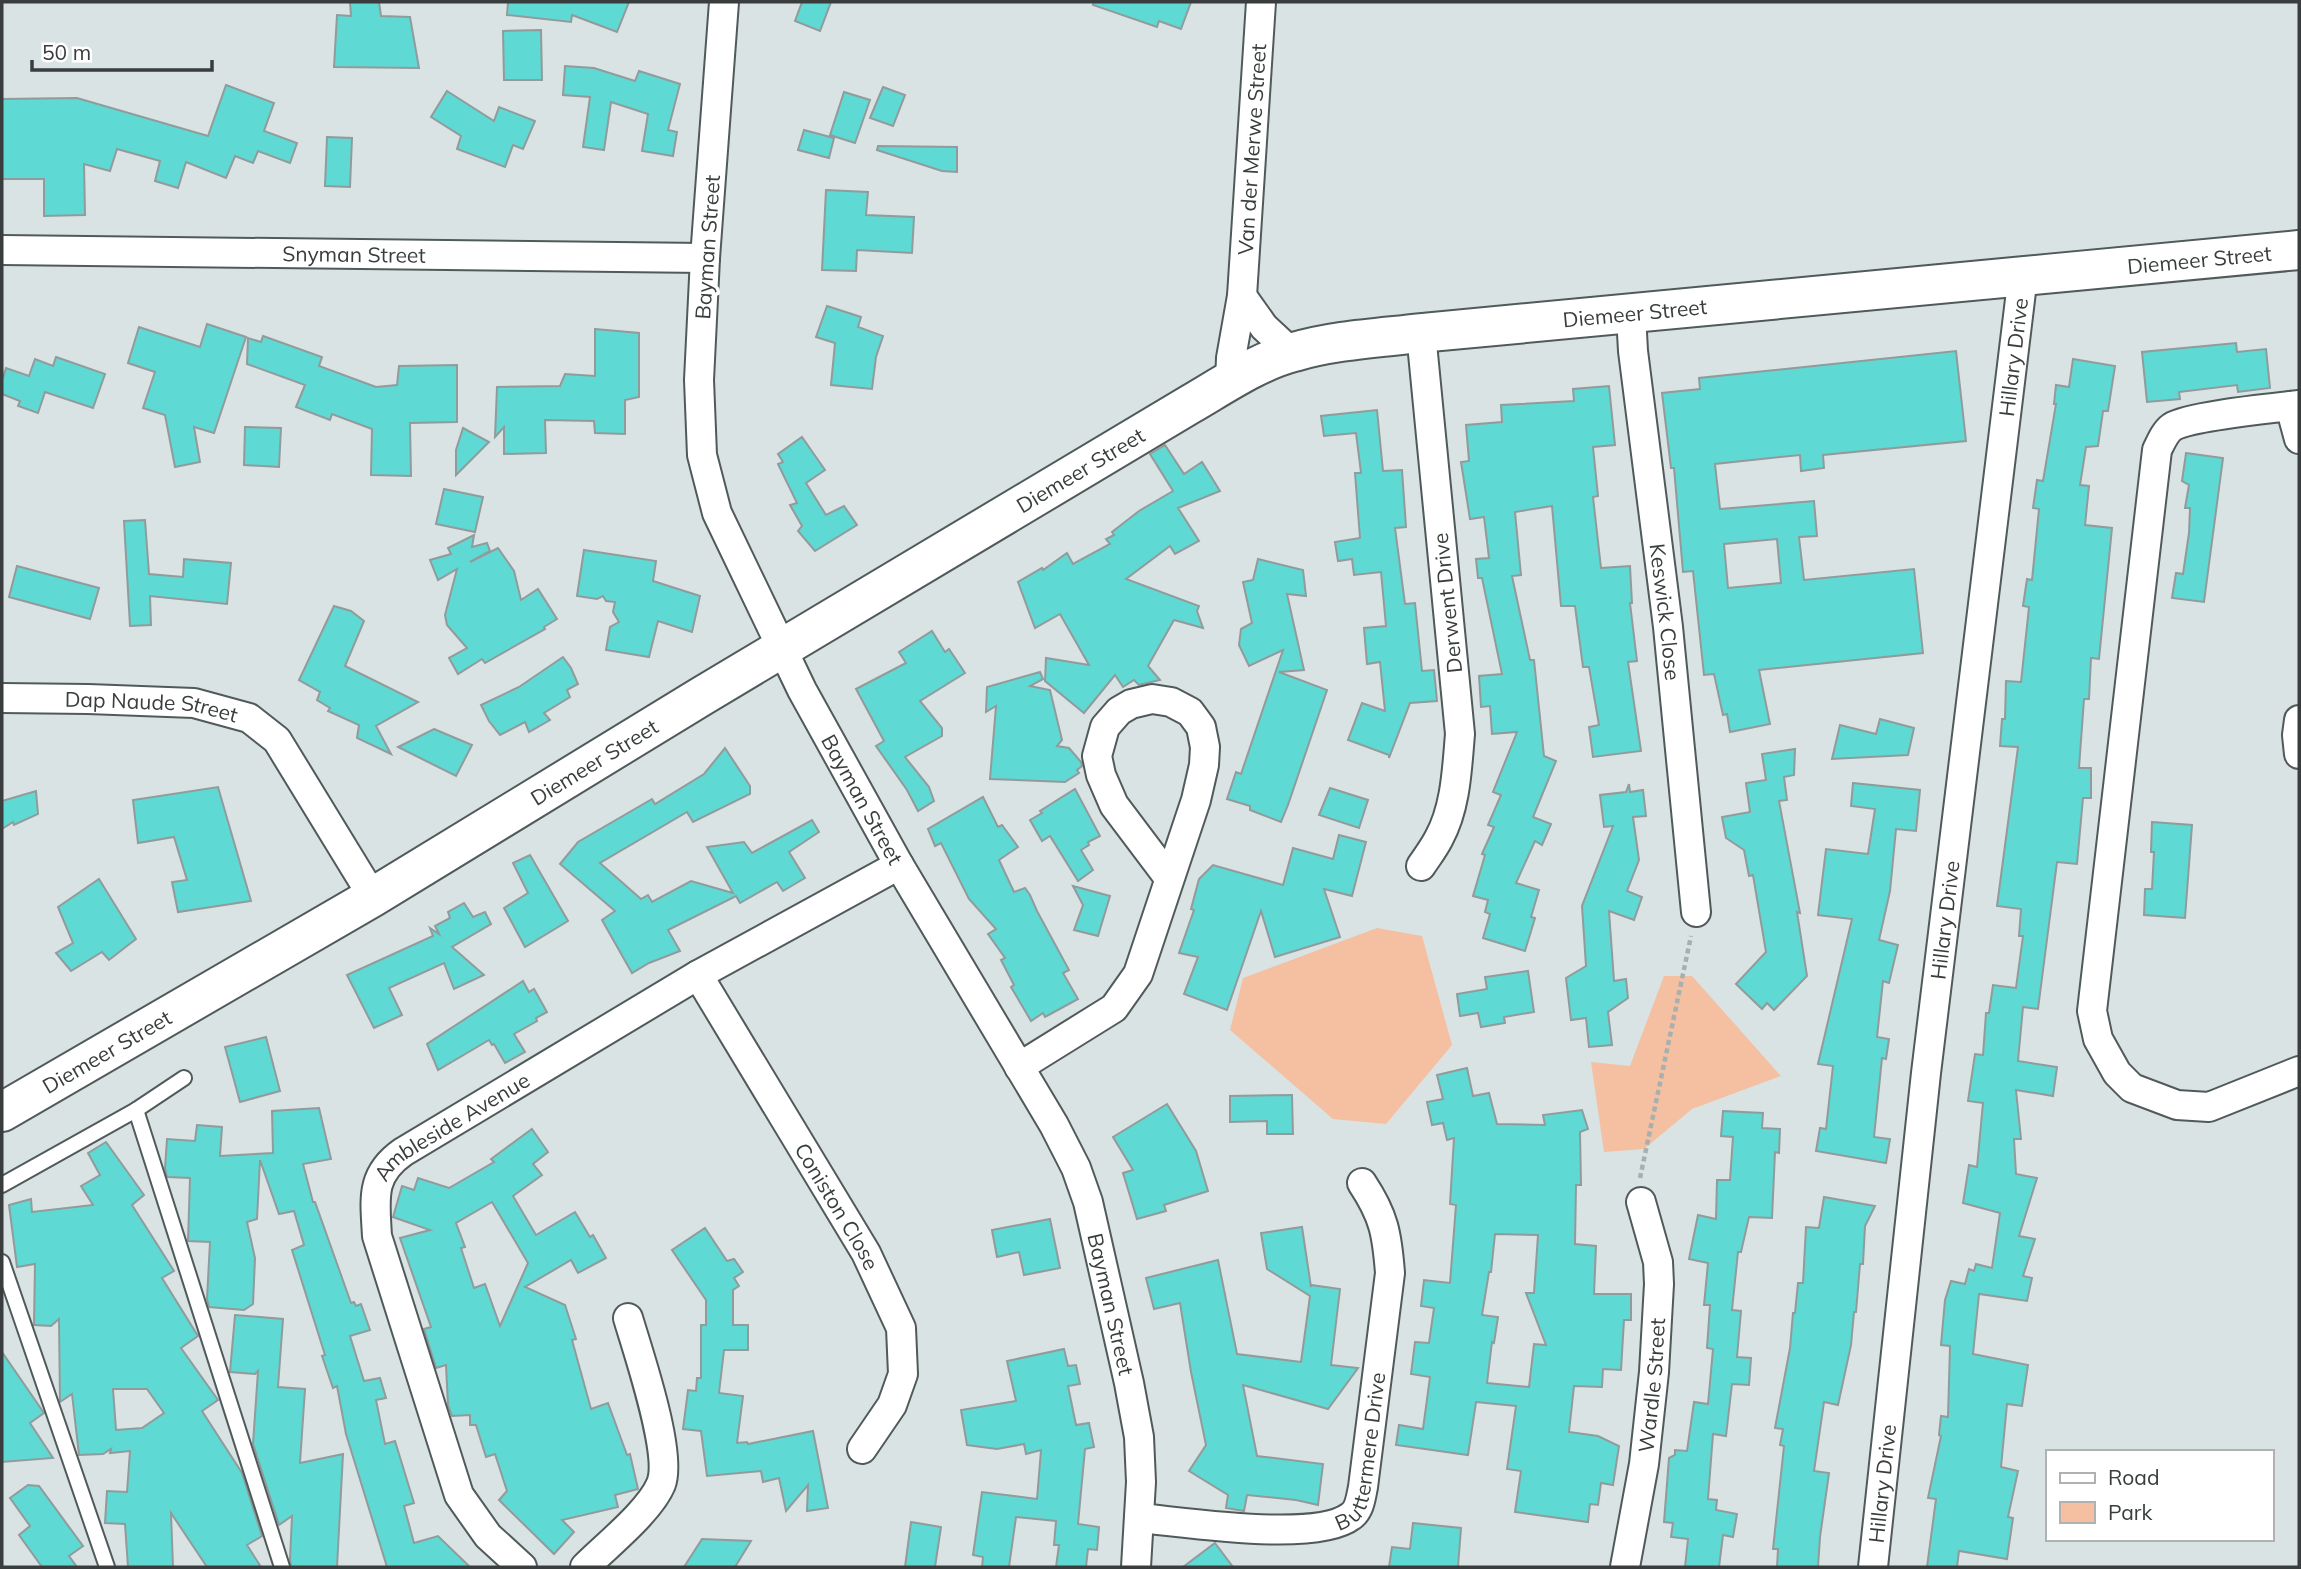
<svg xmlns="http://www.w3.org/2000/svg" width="2301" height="1569" font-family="Mulish,sans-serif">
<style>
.green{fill:#f5bfa1}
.building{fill:#5ed9d4;stroke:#929b9b;stroke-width:2;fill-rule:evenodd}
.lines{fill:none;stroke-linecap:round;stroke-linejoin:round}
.lane-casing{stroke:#515a5a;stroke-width:18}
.street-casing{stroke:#515a5a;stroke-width:32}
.secondary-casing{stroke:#515a5a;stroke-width:42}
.path{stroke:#a7afaf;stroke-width:4.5;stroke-dasharray:5 3.5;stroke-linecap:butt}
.lane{stroke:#fff;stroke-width:14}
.street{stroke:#fff;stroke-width:28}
.secondary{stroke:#fff;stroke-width:38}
.labels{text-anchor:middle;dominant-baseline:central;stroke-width:7;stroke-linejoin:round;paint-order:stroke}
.street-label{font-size:21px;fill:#393d3d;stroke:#fff}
</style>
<rect width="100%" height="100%" fill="#d9e3e3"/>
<g class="green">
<polygon points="1377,928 1422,936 1452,1045 1386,1124 1333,1119 1230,1030 1243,978"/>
<polygon points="1664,976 1692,976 1781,1076 1692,1109 1644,1149 1604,1152 1591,1062 1630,1066"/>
</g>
<g class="building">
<polygon points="350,2 379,2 381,16 410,17 419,68 334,67 337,15 351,16"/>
<polygon points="508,2 629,2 617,32 572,15 571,22 507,15"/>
<polygon points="802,2 831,2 820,31 795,21"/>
<polygon points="1094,2 1191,2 1181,29 1159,21 1157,27 1093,5"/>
<polygon points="541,30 542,80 504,80 503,31"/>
<polygon points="565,66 594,68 635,81 639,71 680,84 668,130 677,132 673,156 642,151 648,114 611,102 604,150 583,147 590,97 563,95"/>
<polygon points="226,85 274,103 264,131 297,143 290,163 258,151 253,163 235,156 226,178 186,162 178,188 155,181 160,161 117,149 110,171 84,164 85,215 44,216 44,179 2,179 2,99 77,98 208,136"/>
<polygon points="883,87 905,95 893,126 870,118"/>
<polygon points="447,91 494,121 499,107 535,121 523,149 513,145 505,167 457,149 461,136 431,117"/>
<polygon points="844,92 870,100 855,143 830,135"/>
<polygon points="804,130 834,138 829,158 798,150"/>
<polygon points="327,137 352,138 350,187 325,186"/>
<polygon points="878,146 957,147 957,172 942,171 877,150"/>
<polygon points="826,190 868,192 866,215 914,217 912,253 857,250 856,271 822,270"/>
<polygon points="827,306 861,317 858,327 883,336 876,357 872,389 831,385 835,343 816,337"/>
<polygon points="207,324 246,337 214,433 194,427 200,462 175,467 165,415 143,408 155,372 128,363 139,327 200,347"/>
<polygon points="595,329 639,333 639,397 625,400 625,434 595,433 594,421 545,420 546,453 504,454 504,427 495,437 497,387 560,386 565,374 595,376"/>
<polygon points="263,336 322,357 319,366 376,387 397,385 399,366 457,365 457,422 410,423 411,476 371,475 372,429 332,414 330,420 296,407 305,385 247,364 248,338 261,342"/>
<polygon points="2236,343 2237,352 2266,349 2270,388 2238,392 2237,385 2179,392 2180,399 2147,402 2142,352"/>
<path d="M1956,351L1966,441L1823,455L1824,468L1801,471L1800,455L1715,464L1720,509L1814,501L1817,536L1799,537L1804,580L1914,569L1923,653L1759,670L1770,724L1730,732L1727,714L1723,715L1714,674L1704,675L1693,571L1683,572L1674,468H1671L1662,393L1700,389L1699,378ZM1777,539L1781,583L1728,588L1724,544Z"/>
<polygon points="56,357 105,374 93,408 45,392 38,413 18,406 20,401 2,394 2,381 6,368 29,376 35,359 53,366"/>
<polygon points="2073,359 2115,366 2108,411 2103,411 2098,446 2086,447 2080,485 2089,486 2085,525 2112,528 2099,659 2091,658 2089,699 2084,699 2079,768 2091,768 2091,798 2083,798 2077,864 2057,862 2038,1009 2023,1007 2018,1061 2057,1067 2053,1096 2016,1090 2021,1139 2014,1139 2016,1174 2037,1178 2019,1236 2035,1239 2023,1276 2032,1278 2027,1301 1979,1294 1973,1354 2028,1365 2022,1406 2007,1404 2001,1467 2018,1471 2008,1517 2013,1518 2007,1559 1959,1551 1957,1567 1927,1567 1936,1499 1928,1498 1941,1436 1939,1435 1941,1416 1948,1417 1950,1346 1941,1345 1945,1300 1951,1281 1965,1284 1969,1269 1974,1271 1976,1264 1992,1268 2000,1213 1963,1203 1969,1165 1977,1167 1983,1103 1968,1101 1975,1054 1983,1055 1986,1013 1989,1013 1993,985 2016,988 2023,936 2019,936 2021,909 1997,906 2018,747 2000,746 2002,719 2005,719 2006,681 2021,682 2029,607 2023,606 2027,579 2032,580 2039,509 2033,508 2037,480 2043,481 2056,404 2054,404 2056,385 2069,387"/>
<polygon points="1609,386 1615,445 1593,447 1598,496 1593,497 1601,568 1630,566 1632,603 1630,603 1637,661 1628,662 1641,751 1593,757 1589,727 1599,725 1589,667 1583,667 1575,606 1561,606 1552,506 1515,512 1521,575 1512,576 1530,660 1534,660 1544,756 1556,761 1533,817 1551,824 1542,845 1535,841 1516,883 1539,890 1531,917 1535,918 1525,951 1483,938 1490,914 1485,912 1488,900 1473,896 1485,855 1482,854 1494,827 1488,825 1501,795 1493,792 1517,732 1492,734 1490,706 1481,707 1479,676 1502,674 1482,578 1478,578 1476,559 1489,558 1484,517 1470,519 1461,462 1469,461 1466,425 1502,422 1501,405 1574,401 1573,389"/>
<polygon points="1377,410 1383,471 1402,470 1406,527 1395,528 1405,604 1415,603 1422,671 1434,670 1437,701 1410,703 1389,758 1389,755 1348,740 1362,703 1385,711 1380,662 1367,664 1364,628 1386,626 1381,572 1354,575 1352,559 1338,561 1335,542 1360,538 1355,473 1361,473 1356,433 1324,436 1321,416"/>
<polygon points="245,427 281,428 279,467 244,465"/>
<polygon points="463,428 489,442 456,475 456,450"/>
<polygon points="802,437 825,470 806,483 826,515 844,506 857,525 815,551 798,531 802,526 790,505 797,503 778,464 783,462 778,454"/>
<polygon points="1165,445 1184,474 1202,462 1220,491 1178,508 1199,541 1175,554 1170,546 1126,579 1199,606 1197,611 1203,628 1174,620 1148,666 1160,680 1139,685 1134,680 1123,687 1115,675 1084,713 1045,681 1046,658 1089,665 1060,614 1035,628 1018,582 1042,568 1043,570 1067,553 1073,564 1110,544 1106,539 1114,535 1112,532 1139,511 1173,491 1150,454"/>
<polygon points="2186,453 2223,458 2204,602 2172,598 2176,573 2183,574 2189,533 2190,508 2185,508 2189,485 2182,481"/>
<polygon points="444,489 483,497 475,532 436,524"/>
<polygon points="145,520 149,574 183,577 184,559 231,563 227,604 150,596 151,625 130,626 124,521"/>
<polygon points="474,535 472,547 487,543 490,551 470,562 498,548 514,571 521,600 538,589 557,619 544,627 545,629 485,663 482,659 458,674 449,658 467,648 447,625 445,615 457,569 438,580 430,560 451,554 448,548"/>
<polygon points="584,550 656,561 653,581 700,596 692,632 658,621 649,657 606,650 610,627 619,622 613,612 615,602 606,601 603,596 597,599 577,596"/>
<polygon points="1258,559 1303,570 1306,596 1287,594 1304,670 1279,672 1327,690 1288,805 1281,822 1250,810 1250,806 1227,799 1236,772 1241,774 1283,650 1249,666 1239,645 1241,629 1252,623 1243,582 1253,580"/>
<polygon points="17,566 99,588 90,619 9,597"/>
<polygon points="334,606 351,611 364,621 345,666 418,702 376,726 391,754 357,738 359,725 328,711 330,708 317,700 320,692 299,680"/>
<polygon points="932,631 945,652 949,649 965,673 920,701 942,728 942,736 905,757 929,787 934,801 918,811 907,790 876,746 884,741 856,689 906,663 899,652"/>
<polygon points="563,657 571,668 578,684 567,690 570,697 544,713 550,720 529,732 525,722 500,735 489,721 481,705 519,687"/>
<polygon points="1040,672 1043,679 1030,686 1050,690 1062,740 1057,746 1069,748 1081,762 1082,766 1077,770 1079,773 1065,782 990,779 996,706 986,712 987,687"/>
<polygon points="1880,719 1914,728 1908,755 1832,759 1840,725 1876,734"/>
<polygon points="434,729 472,745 456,776 398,747"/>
<polygon points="725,748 750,786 750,794 693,822 687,812 600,863 641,899 648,895 652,902 691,881 733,893 707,847 744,842 752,853 812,820 819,832 789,852 805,878 783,891 777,882 740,903 736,896 668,930 680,951 649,963 632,973 602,920 615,911 560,864 578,842 652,799 655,804 704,774"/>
<polygon points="1795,749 1794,775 1784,777 1787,800 1779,801 1800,913 1797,912 1807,976 1774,1010 1767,1003 1762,1009 1736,984 1766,952 1753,875 1749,876 1744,850 1726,838 1722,817 1750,812 1746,783 1766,780 1762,754"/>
<polygon points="1853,783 1920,790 1916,831 1896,829 1890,891 1879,940 1898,945 1889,983 1883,981 1877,1037 1889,1039 1886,1059 1882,1058 1874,1137 1890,1139 1886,1163 1816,1151 1820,1128 1826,1129 1833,1066 1818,1064 1852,919 1818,915 1826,849 1868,854 1875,809 1851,806"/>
<polygon points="1629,784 1630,792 1643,790 1646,816 1633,817 1639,860 1627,891 1642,897 1634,920 1609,911 1614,981 1626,979 1628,998 1608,1012 1612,1045 1589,1047 1586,1018 1571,1020 1566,978 1586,966 1582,906 1613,826 1604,827 1600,795 1626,792"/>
<polygon points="218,787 251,901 178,912 172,882 187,880 174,837 138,843 133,800"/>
<polygon points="1330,788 1368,800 1359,828 1319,815"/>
<polygon points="1075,789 1100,836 1088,842 1089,845 1081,850 1093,870 1078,881 1050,836 1042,841 1030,820 1042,813 1040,811"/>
<polygon points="36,791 38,814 14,825 13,822 2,829 2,801"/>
<polygon points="983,797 998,827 1002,825 1018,847 999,860 1014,892 1025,888 1030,895 1037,911 1069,970 1063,973 1078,999 1045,1017 1043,1013 1031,1021 1011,987 1014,985 1001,960 1005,958 988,934 996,929 969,899 941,843 935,846 928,829"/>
<polygon points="2152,822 2192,825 2185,918 2144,915 2145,889 2152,889 2154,852 2151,852"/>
<polygon points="1339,835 1366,842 1352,896 1324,889 1340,937 1275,957 1261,911 1227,1010 1184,994 1198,957 1179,953 1194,910 1191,909 1199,879 1213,865 1283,885 1293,848 1333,859"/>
<polygon points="530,855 568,921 525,947 504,908 528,893 513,863"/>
<polygon points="99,879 136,939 109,960 102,952 71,971 56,953 73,943 58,907"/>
<polygon points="1073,886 1110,896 1098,936 1074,930 1083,905"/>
<polygon points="464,903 473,917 485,912 491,924 452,947 484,975 454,989 444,963 389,988 402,1015 374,1028 347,975 433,936 430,928 439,934 435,926 450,918 448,912"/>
<polygon points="1528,971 1534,1012 1504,1017 1505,1023 1481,1027 1478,1013 1460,1016 1457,994 1487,989 1485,977"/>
<polygon points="523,981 529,992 534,989 547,1012 536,1018 537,1021 514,1034 525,1052 505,1063 494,1044 492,1045 489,1040 438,1070 427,1044"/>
<polygon points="266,1037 280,1091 240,1102 225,1047"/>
<path d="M1467,1068L1473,1096L1489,1093L1497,1124L1545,1125L1543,1115L1582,1110L1588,1129L1580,1132L1581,1185H1576L1575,1244L1596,1246L1594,1294H1631V1320H1624L1621,1370L1603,1369L1602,1387L1574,1386L1569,1432L1598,1436L1619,1446L1613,1485L1601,1483L1598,1505L1590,1504L1588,1522L1515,1512L1521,1471L1507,1469L1516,1406L1476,1402L1468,1455L1396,1445L1399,1425L1423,1429L1430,1377L1411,1374L1415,1342L1429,1343L1434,1308L1421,1306L1424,1280L1450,1283L1456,1205L1450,1204L1454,1138L1447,1140L1443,1123L1432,1125L1427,1102L1443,1099L1437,1075ZM1495,1234L1538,1235L1534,1293H1526L1546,1345L1534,1344L1529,1387L1487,1383L1492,1342L1494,1343L1498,1317L1482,1315L1489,1272H1491Z"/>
<polygon points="1292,1095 1293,1134 1267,1134 1267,1121 1230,1122 1230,1096"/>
<polygon points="1167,1104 1196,1151 1208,1191 1164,1205 1166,1211 1137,1219 1123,1173 1133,1170 1113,1137"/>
<polygon points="319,1108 331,1159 303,1164 313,1202 315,1202 351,1303 354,1302 356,1306 361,1304 370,1330 350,1336 364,1381 380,1378 386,1398 376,1400 385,1444 395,1441 414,1503 404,1506 414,1543 438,1536 470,1567 387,1567 346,1434 337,1386 333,1388 322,1356 325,1355 292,1250 304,1245 294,1211 279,1214 260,1160 257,1219 247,1222 255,1258 253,1304 244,1310 209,1307 207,1299 210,1242 188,1241 190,1178 167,1177 165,1168 167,1139 195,1141 197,1125 222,1127 220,1156 273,1153 272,1111"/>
<polygon points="1723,1111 1763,1113 1762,1128 1780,1129 1779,1153 1775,1152 1772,1218 1749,1217 1741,1252 1738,1252 1732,1310 1741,1311 1737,1357 1751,1358 1749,1385 1732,1384 1726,1436 1713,1434 1708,1499 1717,1500 1716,1510 1737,1514 1733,1537 1723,1535 1719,1567 1685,1567 1688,1539 1671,1537 1673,1523 1664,1522 1669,1458 1675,1455 1675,1450 1687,1451 1694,1402 1708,1404 1713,1349 1707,1348 1710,1305 1704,1305 1708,1263 1689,1259 1698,1215 1716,1219 1717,1180 1730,1180 1733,1137 1721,1136"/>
<path d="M532,1129L548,1152L533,1164L542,1175L513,1196L536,1235L575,1212L590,1237L593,1235L606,1258L578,1273L571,1260L525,1287L565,1305L576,1339L572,1340L591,1409L608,1403L627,1455L630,1454L638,1489L615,1495L618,1507L562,1520L574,1532L554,1554L499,1500L507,1491L495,1454L486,1457L476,1425H470V1415L452,1416L448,1405L446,1365L436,1368L424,1329L431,1327L400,1238L430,1230L393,1217L402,1186L414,1190L418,1178L449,1188L494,1162L491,1159ZM492,1202L528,1263L500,1326L485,1284L474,1288L461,1248L465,1247L456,1223Z"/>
<path d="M106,1142L144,1195L132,1205L174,1271L162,1278L198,1336L181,1348L218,1400L202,1411L242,1473L262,1536L247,1545L261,1567H207L171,1513L173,1567H128L125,1524L105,1523L107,1491L127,1492L130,1451L110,1453L111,1449L103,1454L79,1455L72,1394L60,1402L59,1319L51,1326L34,1325L35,1264L17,1267L9,1205L31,1199L32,1212L93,1205L81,1186L100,1175L88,1153ZM113,1389H147L164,1413L142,1428L116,1430Z"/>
<polygon points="1824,1197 1875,1206 1865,1226 1863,1264 1860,1264 1856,1312 1854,1312 1851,1345 1838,1405 1824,1402 1814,1471 1829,1473 1820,1537 1818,1567 1777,1567 1778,1549 1773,1549 1784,1446 1780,1445 1783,1429 1775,1428 1790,1348 1793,1313 1795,1313 1798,1283 1803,1283 1806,1227 1819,1228"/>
<polygon points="1050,1219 1060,1268 1024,1275 1019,1252 997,1257 992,1230"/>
<polygon points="1302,1227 1311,1287 1311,1285 1340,1289 1331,1365 1358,1368 1328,1409 1243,1385 1257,1456 1323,1464 1318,1505 1296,1500 1247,1495 1244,1511 1226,1508 1228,1495 1189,1471 1206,1445 1191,1372 1180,1303 1154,1309 1146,1278 1218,1260 1237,1354 1301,1362 1310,1296 1267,1269 1261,1233"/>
<polygon points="705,1228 727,1261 734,1259 743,1272 734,1278 739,1286 733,1290 733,1325 748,1325 748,1350 724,1350 719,1393 743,1396 737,1443 747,1442 748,1444 813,1431 828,1508 807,1511 808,1485 786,1511 779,1478 763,1482 761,1471 707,1476 701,1431 683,1429 688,1390 696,1391 697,1378 701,1378 701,1325 706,1325 706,1300 672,1250"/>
<polygon points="235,1315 283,1319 278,1387 305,1389 300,1463 343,1454 337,1567 291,1567 290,1559 292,1516 279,1525 253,1444 258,1371 255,1374 230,1372"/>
<polygon points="1064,1349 1068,1366 1076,1365 1080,1384 1068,1386 1076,1425 1089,1423 1094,1447 1085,1449 1078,1524 1099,1527 1097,1550 1088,1549 1086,1567 1056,1567 1059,1545 1054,1545 1056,1521 1016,1517 1009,1567 982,1567 983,1557 973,1555 982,1492 1037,1499 1041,1450 1026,1454 1024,1444 997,1449 967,1445 961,1410 1016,1401 1007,1361"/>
<polygon points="2,1352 44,1413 30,1423 53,1458 2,1462"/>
<polygon points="28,1485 39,1486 83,1546 69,1556 77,1567 42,1567 19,1535 30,1526 10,1498"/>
<polygon points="911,1522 941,1527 935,1567 905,1567"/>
<polygon points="1413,1523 1461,1528 1458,1567 1389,1567 1392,1547 1410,1549"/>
<polygon points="702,1539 751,1541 735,1567 684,1567"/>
<polygon points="1215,1543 1233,1567 1183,1567"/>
</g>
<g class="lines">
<defs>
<g id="lane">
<polyline points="136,1110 282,1567"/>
<polyline points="2,1185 136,1110 184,1078"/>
<polyline points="2,1262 107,1567"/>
</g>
<g id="street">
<path id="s1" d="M724,2L705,258L699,380L702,455L717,513L802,690L899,865L1054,1125L1076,1168L1088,1202L1129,1383L1139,1437L1141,1482L1136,1567"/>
<path id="s2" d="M2,250L705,258"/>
<polyline points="1242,296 1264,327 1291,352"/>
<path id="s3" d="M1631,315L1633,351L1668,627L1696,912"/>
<path id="s4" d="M1230,382L1231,358L1242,296L1261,2"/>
<path d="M2299,405C2275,408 2189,416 2172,427C2165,432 2161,442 2157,450L2092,1011L2098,1039L2117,1073L2132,1088L2177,1105L2209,1107L2299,1071"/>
<polyline points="2290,406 2299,439"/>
<path id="s5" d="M2,698L88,699L194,703L249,718L277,740L373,897"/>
<polyline points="2299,720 2297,735 2299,754"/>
<path d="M1421,866C1427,857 1434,848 1439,838C1456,807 1457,768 1460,734L1421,333"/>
<path id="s6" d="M698,975L866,1253L901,1328L903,1374L892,1405L862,1449"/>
<polyline points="1019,1067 1114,1008 1138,974 1196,800 1204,765 1205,747 1201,727 1190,712 1171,702 1152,699 1131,704 1119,711 1105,727 1097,756 1101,775 1114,805 1169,878"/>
<path id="s7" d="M1139,1518C1185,1522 1316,1543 1351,1516C1360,1510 1361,1496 1363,1487L1390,1273C1387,1234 1384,1216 1362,1183"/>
<path id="s8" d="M522,1567L488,1536L459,1495L377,1236C375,1199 370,1175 403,1152L698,975L899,865"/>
<path d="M585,1567C606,1546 650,1511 661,1484C673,1454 638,1352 628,1318"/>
<path id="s9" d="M1625,1567L1644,1464L1654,1372L1659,1284L1658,1262L1641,1202"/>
<path id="s10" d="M1873,1567L1926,1073L2023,275"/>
</g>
<g id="secondary">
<path id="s11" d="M2,1112L373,897L702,696L1189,405C1222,386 1256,362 1294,352C1335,340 1378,338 1421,333L2299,250"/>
</g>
</defs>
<use href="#lane" class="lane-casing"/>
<use href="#street" class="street-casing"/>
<use href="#secondary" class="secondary-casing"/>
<polyline class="path" points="1640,1178 1691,936"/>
<use href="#lane" class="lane"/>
<use href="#street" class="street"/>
<use href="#secondary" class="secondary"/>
</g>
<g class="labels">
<g class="street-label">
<text stroke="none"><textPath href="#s4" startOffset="234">Van der Merwe Street</textPath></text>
<text transform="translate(707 247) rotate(-86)">Bayman Street</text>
<text stroke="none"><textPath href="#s2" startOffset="352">Snyman Street</textPath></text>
<text stroke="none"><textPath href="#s11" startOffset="2410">Diemeer Street</textPath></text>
<text stroke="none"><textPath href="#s11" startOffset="1843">Diemeer Street</textPath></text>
<text stroke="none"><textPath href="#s10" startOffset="1218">Hillary Drive</textPath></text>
<text stroke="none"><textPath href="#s11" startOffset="1255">Diemeer Street</textPath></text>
<text transform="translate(1447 603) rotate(-96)">Derwent Drive</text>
<text stroke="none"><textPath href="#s3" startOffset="299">Keswick Close</textPath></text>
<text stroke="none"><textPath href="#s5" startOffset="150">Dap Naude Street</textPath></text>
<text stroke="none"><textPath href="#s11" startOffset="688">Diemeer Street</textPath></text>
<text stroke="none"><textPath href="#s1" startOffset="835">Bayman Street</textPath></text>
<text stroke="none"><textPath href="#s10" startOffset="651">Hillary Drive</textPath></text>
<text stroke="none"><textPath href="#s11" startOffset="121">Diemeer Street</textPath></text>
<text stroke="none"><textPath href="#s8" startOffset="516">Ambleside Avenue</textPath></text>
<text stroke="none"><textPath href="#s6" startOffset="270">Coniston Close</textPath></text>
<text stroke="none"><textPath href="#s1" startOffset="1402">Bayman Street</textPath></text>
<text stroke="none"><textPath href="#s9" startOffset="184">Wardle Street</textPath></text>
<text stroke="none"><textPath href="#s7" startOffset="280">Buttermere Drive</textPath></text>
<text stroke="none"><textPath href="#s10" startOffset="84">Hillary Drive</textPath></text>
</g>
</g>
<rect width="2301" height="1569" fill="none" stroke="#393d3d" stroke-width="7"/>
<rect x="2046" y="1450" width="228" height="91" fill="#ffffff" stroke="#b0b1b1" stroke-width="2"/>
<rect x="2060" y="1473" width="35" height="10" fill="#ffffff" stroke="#b0b1b1" stroke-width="2"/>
<text x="2108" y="1485" font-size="21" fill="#393d3d">Road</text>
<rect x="2060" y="1502" width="35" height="21" fill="#f5bfa1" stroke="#b0b1b1" stroke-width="2"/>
<text x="2108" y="1520" font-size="21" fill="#393d3d">Park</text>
<path d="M32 60v10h180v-10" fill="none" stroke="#393d3d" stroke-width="3.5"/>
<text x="42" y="60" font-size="21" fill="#393d3d" stroke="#ffffff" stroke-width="5" paint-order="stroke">50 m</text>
</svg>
